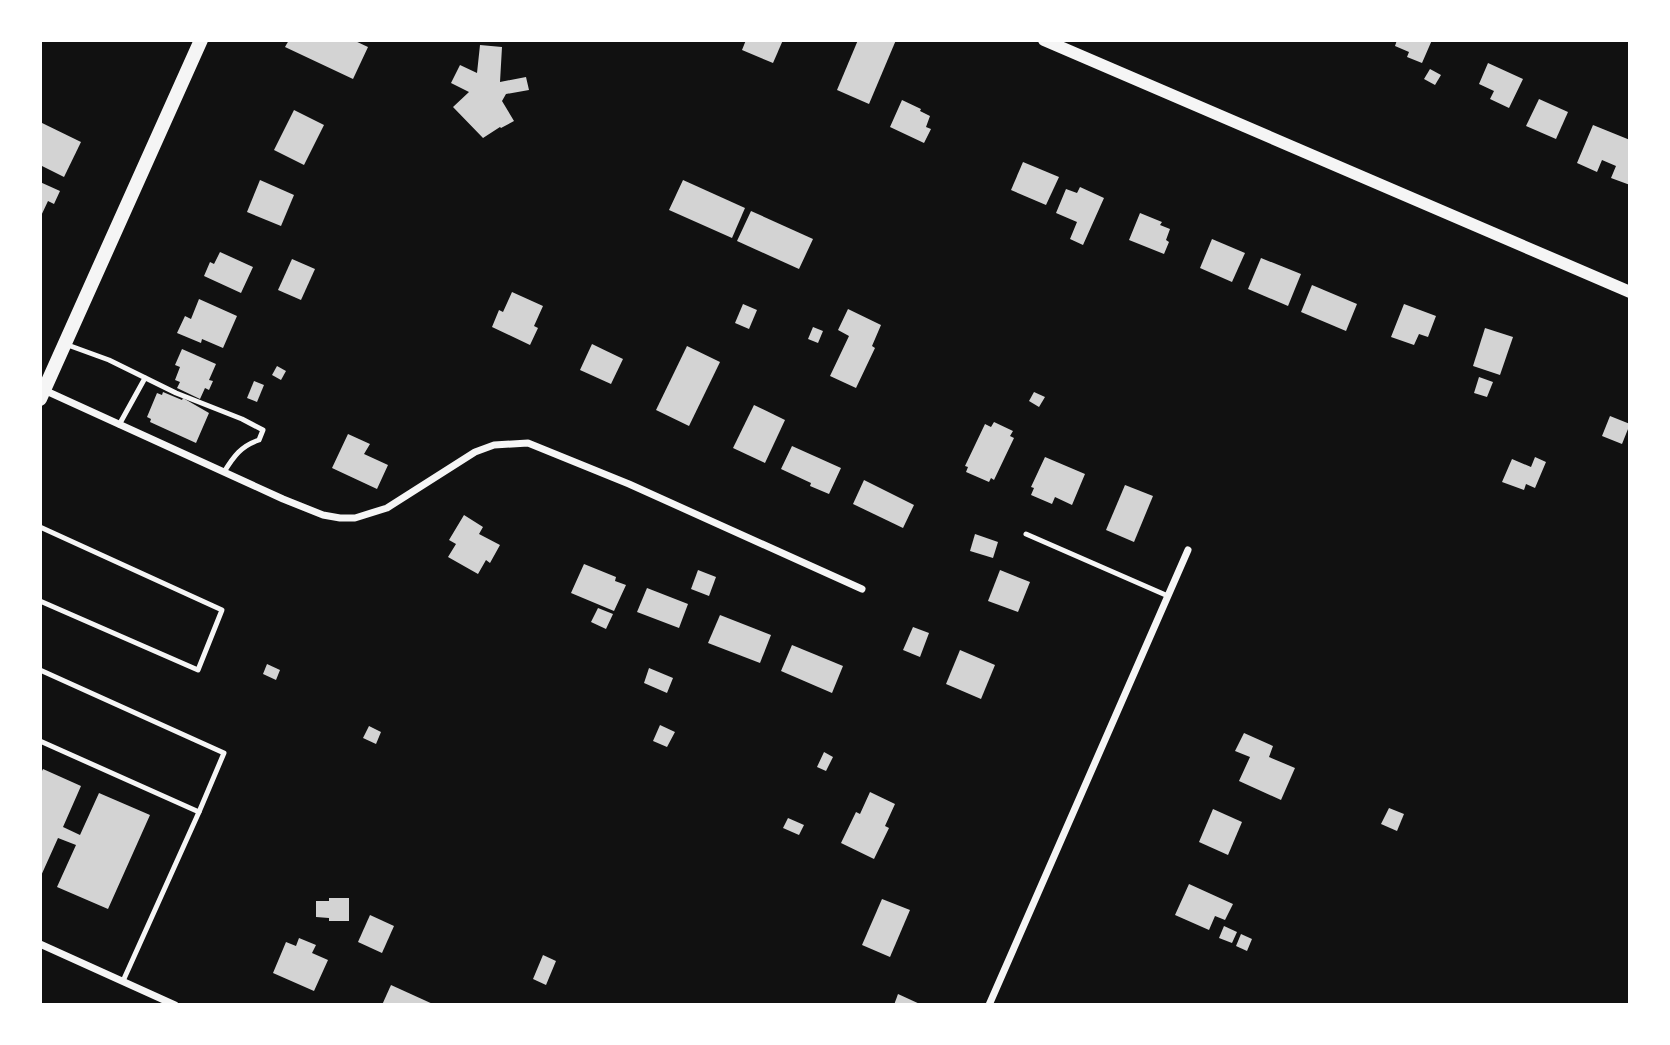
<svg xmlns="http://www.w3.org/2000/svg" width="1670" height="1045" font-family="'Public Sans',sans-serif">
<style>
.building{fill:#d3d3d3}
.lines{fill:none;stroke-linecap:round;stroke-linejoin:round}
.service{stroke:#f5f5f5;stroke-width:5}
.minor{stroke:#f5f5f5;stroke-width:7}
.tertiary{stroke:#f5f5f5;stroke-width:12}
.secondary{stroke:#f5f5f5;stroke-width:14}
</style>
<rect width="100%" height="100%" fill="#111"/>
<g class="building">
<polygon points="289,40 353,40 368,47 353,79 285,47"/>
<polygon points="746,40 783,40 773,63 742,50"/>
<polygon points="858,40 896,40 869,104 837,90"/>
<polygon points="1397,40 1432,40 1422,63 1407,57 1409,52 1395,46"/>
<polygon points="480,45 502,47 500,82 526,77 529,90 506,94 502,101 514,121 501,128 500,127 483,138 453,107 469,92 451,83 460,65 477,73"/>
<polygon points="1488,63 1523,79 1509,108 1490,99 1494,91 1479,84"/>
<polygon points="1430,69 1441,75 1435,85 1424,79"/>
<polygon points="1539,99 1568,112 1556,139 1526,126"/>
<polygon points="902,100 921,109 920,111 930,116 926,127 931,129 924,143 890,127"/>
<polygon points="294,110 324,125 304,165 274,150"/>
<polygon points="40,122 81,142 64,177 40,165"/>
<polygon points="1593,125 1630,140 1630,185 1611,178 1616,166 1602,160 1597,172 1577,163"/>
<polygon points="1023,162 1059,177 1046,205 1011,190"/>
<polygon points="260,180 294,195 281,226 247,212"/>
<polygon points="683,180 745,208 732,238 669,210"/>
<polygon points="40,182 60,191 54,204 48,201 40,218"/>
<polygon points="1080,187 1104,198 1083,245 1070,239 1077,222 1056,213 1066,189 1077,193"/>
<polygon points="751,211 813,239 799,269 737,241"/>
<polygon points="1140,213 1162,222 1160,225 1170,229 1166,240 1169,242 1164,254 1129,240"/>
<polygon points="1212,239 1245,253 1232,282 1200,268"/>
<polygon points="220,252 253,267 241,293 204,276 210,262 214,264"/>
<polygon points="1261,258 1301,274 1288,306 1248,289"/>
<polygon points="292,259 315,269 301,300 278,290"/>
<polygon points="1312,285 1357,304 1346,331 1301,312"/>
<polygon points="512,292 543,306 534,326 538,328 530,345 492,327 499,310 503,312"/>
<polygon points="199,299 237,316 223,348 202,339 201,343 177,333 185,316 191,319"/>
<polygon points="743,304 757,310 749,329 735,323"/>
<polygon points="1404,304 1436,316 1428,337 1419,334 1414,345 1391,337"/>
<polygon points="848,309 881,325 872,346 875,348 856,388 830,376 849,336 838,330"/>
<polygon points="813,327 823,331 818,343 808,339"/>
<polygon points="1485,328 1513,337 1500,375 1473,366"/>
<polygon points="592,344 623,359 611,384 580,370"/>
<polygon points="687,346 720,362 689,426 656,410"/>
<polygon points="182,349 216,364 209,380 213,381 209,390 205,388 200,399 177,388 180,382 175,380 180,367 175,365"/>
<polygon points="277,366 286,371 281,380 272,375"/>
<polygon points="1479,377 1493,382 1487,397 1474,393"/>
<polygon points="254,381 264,385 257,402 247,398"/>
<polygon points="163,392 182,400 183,398 209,413 196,443 150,422 151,419 147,417 157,393 162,395"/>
<polygon points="1034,392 1045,397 1039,407 1029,401"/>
<polygon points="754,405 785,420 765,463 733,448"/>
<polygon points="1610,416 1630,424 1622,444 1602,436"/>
<polygon points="994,422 1013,431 1010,436 1014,438 994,480 991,478 989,482 966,472 968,467 965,466 985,424 991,427"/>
<polygon points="348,434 370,444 364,454 388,465 377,489 332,468"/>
<polygon points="792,446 841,468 829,494 810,486 811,483 781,469"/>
<polygon points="1045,457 1085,474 1072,505 1055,497 1052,504 1031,495 1034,488 1031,487"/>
<polygon points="1535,457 1546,462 1535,488 1526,484 1524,490 1502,482 1512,459 1531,467"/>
<polygon points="864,480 914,505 903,528 853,504"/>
<polygon points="1125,485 1153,496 1134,542 1106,530"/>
<polygon points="464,515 483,527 479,534 500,545 490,563 486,560 478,574 448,557 456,544 449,540"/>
<polygon points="975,534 998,542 993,558 970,551"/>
<polygon points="584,564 616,577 615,581 626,585 614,611 571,593"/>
<polygon points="698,570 716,577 709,596 691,589"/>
<polygon points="1000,570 1030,582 1018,612 988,601"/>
<polygon points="647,588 688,604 679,628 637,612"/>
<polygon points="598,608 613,614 606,629 591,622"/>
<polygon points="720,615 771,635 760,663 708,643"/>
<polygon points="913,627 929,633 920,657 903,650"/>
<polygon points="792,645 843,666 832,693 781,671"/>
<polygon points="960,650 995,665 981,699 946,684"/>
<polygon points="267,664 280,670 276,680 263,674"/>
<polygon points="649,668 673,678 667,693 644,683"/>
<polygon points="660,725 675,732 667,747 653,741"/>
<polygon points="369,726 381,732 376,744 363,738"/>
<polygon points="1244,733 1273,746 1269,757 1295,768 1281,800 1239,781 1250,757 1235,751"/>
<polygon points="824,752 833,757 826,771 817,767"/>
<polygon points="43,769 81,786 63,827 80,835 99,793 150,815 108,909 57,887 76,845 58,838 40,878 40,775"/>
<polygon points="870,792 895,804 885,826 889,828 874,859 841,843 856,812 860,814"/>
<polygon points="1389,808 1404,814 1397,831 1381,824"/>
<polygon points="1213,809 1242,822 1228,855 1199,842"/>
<polygon points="788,818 804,825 799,835 783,828"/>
<polygon points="1189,884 1233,904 1225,920 1215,916 1209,930 1175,915"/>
<polygon points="329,898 349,898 349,921 329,921 329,918 316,917 316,901 329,901"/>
<polygon points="882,899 910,910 890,957 862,945"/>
<polygon points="370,915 394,926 382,953 358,942"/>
<polygon points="1224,926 1237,932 1232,943 1219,938"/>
<polygon points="1241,934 1252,939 1247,951 1236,946"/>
<polygon points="299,938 316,945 312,953 328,960 314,991 273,973 286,942 296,946"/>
<polygon points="543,955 556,961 546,985 533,979"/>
<polygon points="391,985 435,1005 382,1005"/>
<polygon points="898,994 922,1005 894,1005"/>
</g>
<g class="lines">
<g class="service">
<path d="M65,344L109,360L176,393L242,419L263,430L259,440C241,446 234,456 224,472"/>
<polyline points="119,425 145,378"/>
<polyline points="40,527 222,610 198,670 40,601"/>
<polyline points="1026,534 1168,596"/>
<polyline points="40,670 224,753 199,812 40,741"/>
<polyline points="123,981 199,812"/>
</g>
<g class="minor">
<polyline points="44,390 283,499 323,515 340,518 355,518 387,508 475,452 494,445 528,443 629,484 862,589"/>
<polyline points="40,944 175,1005"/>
<polyline points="989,1005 1188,550"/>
</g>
<polyline class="tertiary" points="1044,40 1630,292"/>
<polyline class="secondary" points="40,399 201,40"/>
</g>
<rect width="1670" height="1045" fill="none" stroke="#ffffff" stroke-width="84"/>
</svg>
